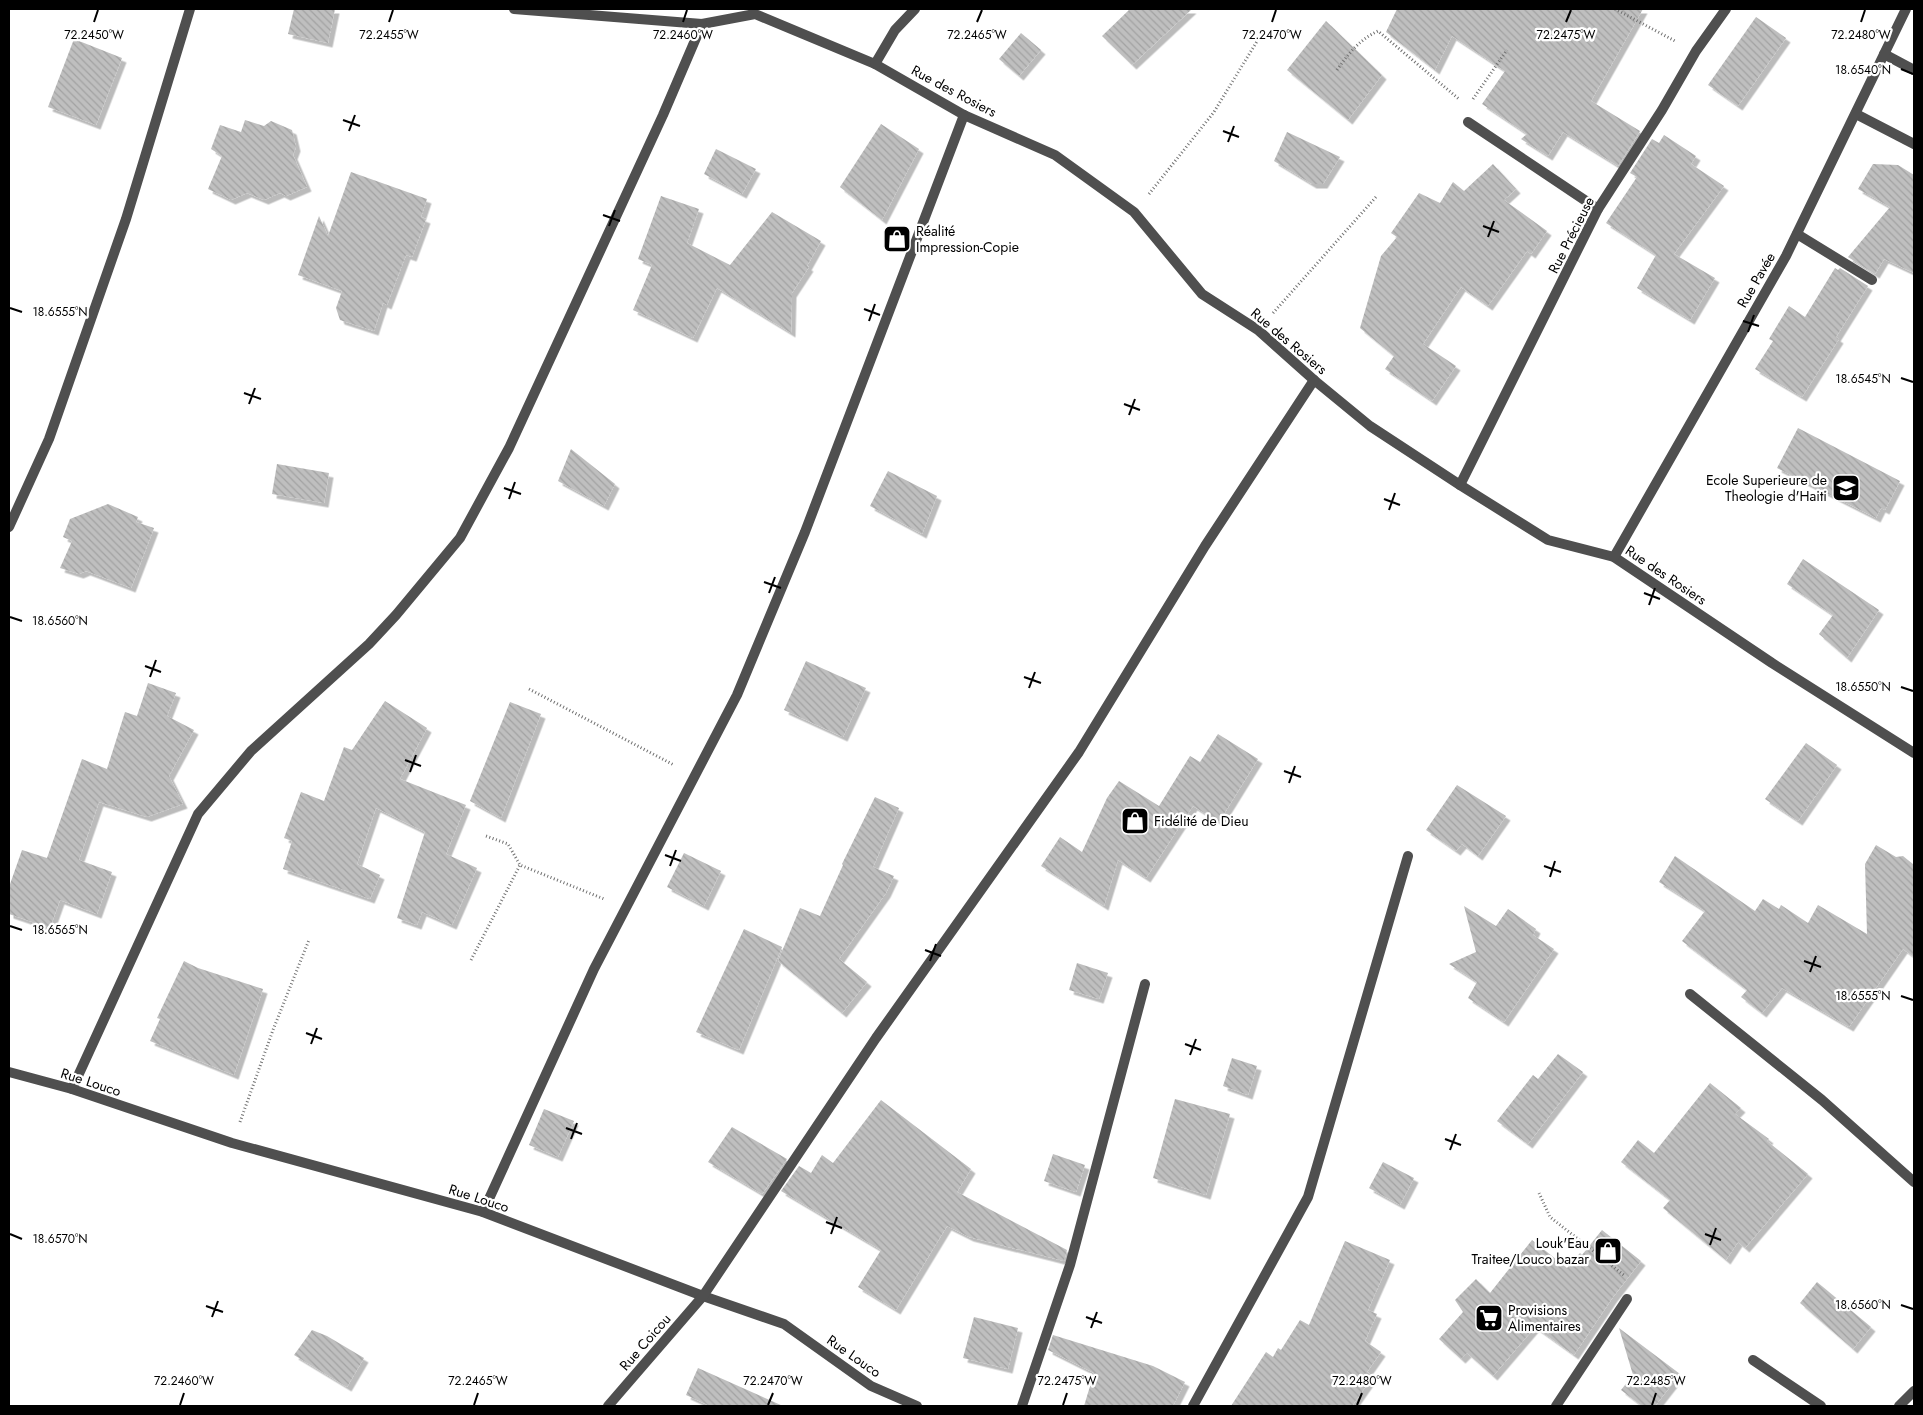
<svg xmlns="http://www.w3.org/2000/svg" width="1923" height="1415" font-family="Jost,sans-serif">
<style>
.building{fill:url(#building-back-hatch);filter:url(#shadow)}
.lines{fill:none;stroke-linecap:round;stroke-linejoin:round}
.path{stroke:#717171;stroke-width:3;stroke-dasharray:1 2.5;stroke-linecap:butt}
.service{stroke:#4f4f4f;stroke-width:10}
.minor{stroke:#4f4f4f;stroke-width:10}
.ticks{fill:none;stroke:#000;stroke-width:2}
.labels{text-anchor:middle;dominant-baseline:central;stroke-width:4.5;stroke-linejoin:round;paint-order:stroke}
.street-label{font-size:14px;fill:#000;stroke:#fff}
.poi-label{font-size:14px;fill:#000;stroke:#fff;text-anchor:start}
.ticks-label{font-size:12px;text-anchor:middle;fill:#000;stroke:#fff;stroke-width:4.5;stroke-linejoin:round;paint-order:stroke}
</style>
<defs>
<pattern id="building-back-hatch" width="6" height="6" patternUnits="userSpaceOnUse" patternTransform="scale(1.25)"><rect width="6" height="6" fill="#bfbfbf"/><path d="M-1 5l2 2M0 0l6 6M5-1l2 2" fill="none" stroke="#a2a2a2"/></pattern>
<filter id="shadow"><feDropShadow dx="4.5" dy="4.5" stdDeviation="0" flood-color="#0004"/></filter>
</defs>
<rect width="100%" height="100%" fill="#fff"/>
<g class="building">
<polygon points="294,9 335,9 328,43 288,34"/>
<polygon points="1130,9 1192,9 1132,65 1102,36"/>
<polygon points="1397,9 1643,9 1591,101 1640,131 1618,166 1563,132 1548,156 1521,139 1527,134 1482,104 1505,71 1452,36 1435,70 1386,32"/>
<polygon points="1756,17 1786,38 1738,106 1708,85"/>
<polygon points="1326,21 1382,75 1348,120 1287,70"/>
<polygon points="1021,33 1041,50 1019,76 999,59"/>
<polygon points="74,39 122,58 96,125 48,107"/>
<polygon points="245,120 264,126 271,121 292,130 296,147 293,155 307,187 286,196 280,193 264,200 247,193 231,200 208,189 222,156 211,149 220,125 241,132"/>
<polygon points="881,124 919,149 882,220 840,187"/>
<polygon points="1287,132 1340,157 1323,184 1312,184 1274,161"/>
<polygon points="1664,135 1696,156 1691,164 1724,186 1674,254 1715,278 1690,320 1637,288 1656,255 1606,223 1637,177 1630,173 1652,139 1659,143"/>
<polygon points="716,149 756,169 742,194 704,174"/>
<polygon points="1493,164 1516,189 1504,200 1547,231 1531,254 1527,251 1488,306 1461,287 1423,344 1456,366 1432,401 1385,369 1394,356 1360,328 1381,256 1397,237 1391,233 1419,193 1440,203 1453,182 1464,191"/>
<polygon points="1873,164 1898,165 1914,175 1914,273 1884,259 1875,274 1848,257 1890,207 1858,189"/>
<polygon points="351,172 427,199 421,217 426,219 412,257 406,255 387,305 383,303 374,331 340,320 336,308 342,291 298,275 319,216 328,236"/>
<polygon points="661,196 699,209 687,243 730,265 772,212 821,241 807,266 809,267 792,293 791,333 717,288 693,338 633,310 652,265 638,259"/>
<polygon points="1835,268 1838,270 1840,268 1868,286 1836,337 1839,339 1802,397 1755,369 1773,341 1769,339 1789,306 1805,317"/>
<polygon points="1798,428 1900,481 1885,510 1881,508 1876,518 1777,468"/>
<polygon points="571,449 615,484 604,506 558,481"/>
<polygon points="277,464 329,473 324,503 272,494"/>
<polygon points="888,471 937,496 922,534 870,506"/>
<polygon points="108,504 138,517 136,522 154,528 131,588 86,571 79,574 60,568 72,541 63,537 70,519"/>
<polygon points="1803,559 1879,610 1847,658 1819,634 1833,615 1787,584"/>
<polygon points="806,661 866,688 843,737 784,710"/>
<polygon points="148,683 176,693 167,716 194,730 169,776 183,804 147,817 99,802 79,860 112,872 97,914 60,900 50,928 9,914 9,887 22,850 47,858 82,759 107,769 125,712 137,716"/>
<polygon points="385,701 427,728 400,779 466,805 446,854 477,868 452,925 422,912 417,925 397,918 425,832 376,808 357,864 380,875 370,899 283,869 292,841 284,838 301,792 324,801 344,747 352,750"/>
<polygon points="510,702 541,714 501,818 470,801"/>
<polygon points="1218,734 1258,759 1219,822 1193,806 1146,878 1118,860 1104,906 1041,866 1060,837 1082,852 1107,798 1119,781 1159,806 1190,756 1200,762"/>
<polygon points="1806,743 1837,765 1798,821 1765,799"/>
<polygon points="1457,785 1506,816 1478,856 1462,844 1456,851 1426,830"/>
<polygon points="875,797 899,808 873,867 894,876 886,893 839,959 867,982 842,1013 778,961 800,908 820,916 843,865 842,864"/>
<polygon points="1876,845 1896,857 1903,856 1914,865 1914,957 1903,949 1849,1027 1782,988 1762,1013 1741,997 1747,990 1682,941 1705,911 1659,882 1675,856 1755,911 1763,899 1779,909 1781,905 1808,923 1818,905 1867,934 1865,864"/>
<polygon points="684,853 721,871 704,906 667,887"/>
<polygon points="1464,906 1496,926 1508,909 1536,929 1533,935 1554,949 1504,1022 1468,998 1477,982 1449,964 1476,952"/>
<polygon points="744,929 782,947 739,1050 696,1032"/>
<polygon points="184,961 198,968 263,989 234,1075 150,1041 160,1019 157,1018"/>
<polygon points="1077,963 1108,973 1099,999 1069,990"/>
<polygon points="1558,1054 1583,1072 1528,1144 1497,1121 1533,1075 1538,1079"/>
<polygon points="1232,1058 1257,1066 1248,1095 1223,1086"/>
<polygon points="1710,1083 1741,1108 1735,1114 1769,1139 1767,1141 1808,1174 1745,1248 1738,1242 1726,1260 1663,1208 1670,1200 1621,1162 1638,1140 1654,1153"/>
<polygon points="1175,1099 1230,1114 1206,1195 1153,1178"/>
<polygon points="881,1100 971,1169 957,1192 1067,1250 1064,1261 969,1237 947,1226 896,1310 858,1287 881,1250 781,1191 799,1166 811,1173 822,1155 833,1163"/>
<polygon points="544,1109 574,1121 558,1157 529,1145"/>
<polygon points="732,1127 787,1159 762,1194 708,1162"/>
<polygon points="1053,1154 1085,1165 1076,1192 1044,1181"/>
<polygon points="1383,1162 1414,1178 1400,1205 1369,1188"/>
<polygon points="1602,1230 1641,1261 1613,1297 1574,1355 1535,1327 1493,1376 1467,1353 1461,1359 1439,1339 1463,1312 1455,1300 1476,1279 1490,1293 1532,1240 1567,1268 1580,1253 1582,1255"/>
<polygon points="1345,1241 1390,1260 1368,1310 1377,1314 1365,1341 1381,1352 1367,1372 1373,1376 1352,1406 1231,1406 1266,1352 1273,1357 1278,1348 1281,1350 1300,1320 1309,1325"/>
<polygon points="1817,1282 1871,1327 1853,1349 1800,1303"/>
<polygon points="974,1317 1018,1328 1008,1369 963,1358"/>
<polygon points="1619,1328 1680,1374 1655,1406 1642,1406 1621,1390 1633,1375"/>
<polygon points="312,1330 327,1336 364,1358 347,1387 294,1355"/>
<polygon points="1053,1335 1153,1366 1185,1382 1173,1406 1084,1406 1094,1373 1048,1350"/>
<polygon points="698,1368 783,1406 710,1406 686,1395"/>
</g>
<g class="lines">
<g class="path">
<polyline points="1615,9 1675,41"/>
<path d="M1337,70C1349,53 1359,40 1378,31L1460,100"/>
<polyline points="1473,99 1507,50"/>
<polyline points="1149,194 1214,112 1259,38"/>
<polyline points="1273,313 1376,197"/>
<polyline points="529,689 674,765"/>
<polyline points="486,836 508,844 520,865 604,899"/>
<polyline points="471,960 520,865"/>
<polyline points="240,1122 273,1030 309,940"/>
<polyline points="1539,1193 1550,1217 1625,1276"/>
</g>
<g class="service">
<polyline points="1884,54 1914,70"/>
<polyline points="1856,114 1914,144"/>
<polyline points="1797,234 1872,280"/>
<polyline points="1753,1360 1821,1406"/>
</g>
<g class="minor">
<polyline points="514,9 702,24 755,14 875,64 964,115 1055,155 1134,212 1202,294 1258,330 1314,380 1370,426 1460,485 1548,540 1614,557 1772,663 1914,753"/>
<polyline points="875,64 895,30 915,9"/>
<polyline points="1468,122 1598,209"/>
<polyline points="1460,485 1598,209 1662,110 1696,51 1726,9"/>
<polyline points="9,527 49,439 126,219 190,9"/>
<polyline points="1614,557 1786,256 1906,9"/>
<polyline points="1690,994 1822,1100 1914,1182"/>
<polyline points="9,1072 72,1089 232,1143 483,1212 703,1296 784,1324 871,1386 917,1406"/>
<polyline points="72,1089 198,814 251,751 369,644 396,615 460,538 509,448 663,115 702,24"/>
<polyline points="483,1212 594,969 737,695 805,532 964,115"/>
<polyline points="608,1406 703,1296 876,1038 1079,752 1205,546 1314,380"/>
<polyline points="1022,1406 1070,1265 1145,984"/>
<polyline points="1193,1406 1308,1197 1408,856"/>
<polyline points="1556,1406 1627,1299"/>
<polyline points="1899,1406 1914,1391"/>
</g>
</g>
<path class="ticks" d="M94,22L98,10M389,22L393,10M683,22L687,10M977,22L982,10M1272,22L1276,10M1566,22L1571,10M1861,22L1865,10M1901,69L1913,74M343,120L360,126M349,131L355,115M1223,131L1239,137M1228,142L1234,126M603,215L620,221M609,226L615,210M1483,226L1499,232M1488,237L1494,221M10,308L22,312M864,309L880,315M869,321L875,304M1743,321L1759,326M1748,332L1754,315M1901,378L1913,382M244,393L261,399M249,404L255,388M1124,404L1140,410M1129,415L1135,399M504,488L521,494M509,499L515,482M1384,499L1400,505M1389,510L1395,493M764,582L781,588M769,593L775,577M1644,593L1660,599M1649,605L1655,588M10,617L22,621M145,666L161,672M150,677L156,660M1024,677L1041,683M1901,687L1913,691M1029,688L1035,672M405,760L421,766M1284,771L1301,777M410,772L416,755M1289,783L1295,766M665,855L681,861M670,866L676,850M1544,866L1561,872M1550,877L1555,861M10,926L22,930M925,950L941,956M930,961L936,944M1804,961L1821,967M1810,972L1816,956M1901,996L1913,1000M306,1033L322,1039M311,1044L317,1028M1185,1044L1201,1050M1190,1055L1196,1039M566,1128L582,1134M571,1139L577,1123M1445,1139L1461,1145M1450,1150L1456,1134M826,1222L842,1228M10,1234L22,1239M831,1234L837,1217M1705,1234L1721,1240M1710,1245L1716,1228M1901,1305L1913,1309M206,1306L223,1312M212,1317L218,1301M1086,1317L1102,1323M1091,1328L1097,1312M180,1405L184,1393M474,1405L478,1393M768,1405L773,1393M1063,1405L1067,1393M1357,1405L1362,1393M1652,1405L1656,1393"/>
<defs>
<symbol id="shop-square" viewBox="-11 -11 22 22"><rect x="-9" y="-9" width="18" height="18" rx="4" fill="#000" stroke="#fff"/><path d="M-5-2.5h2.3a2.7 3.5 0 0 1 5.4 0H5L5.5 6h-11ZM-1.5-2.5h3a1.5 2.3 0 0 0-3 0Z" fill="#fff"/></symbol>
<symbol id="university-square" viewBox="-11 -11 22 22"><rect x="-9" y="-9" width="18" height="18" rx="4" fill="#000" stroke="#fff"/><path d="M0-5L7-2L0 1L-7-2ZM-4 1L0 2.5L4 1V4Q0 6-4 4Z" fill="#fff"/></symbol>
<symbol id="supermarket-square" viewBox="-11 -11 22 22"><rect x="-9" y="-9" width="18" height="18" rx="4" fill="#000" stroke="#fff"/><path d="M-6-5.5h2.5l.6 2H6L4.5 2H-2.5L-4.4-4H-6ZM-1.5 3.2a1.3 1.3 0 1 0 .1 0ZM3 3.2a1.3 1.3 0 1 0 .1 0Z" fill="#fff"/></symbol>
</defs>
<g fill-rule="evenodd">
<use href="#shop-square" x="881" y="223" width="32" height="32"/>
<use href="#university-square" x="1830" y="472" width="32" height="32"/>
<use href="#shop-square" x="1119" y="805" width="32" height="32"/>
<use href="#shop-square" x="1592" y="1235" width="32" height="32"/>
<use href="#supermarket-square" x="1473" y="1302" width="32" height="32"/>
</g>
<g class="labels">
<g class="street-label">
<text transform="translate(954 91) rotate(28)">Rue des Rosiers</text>
<text transform="translate(1571 235) rotate(-63)">Rue Précieuse</text>
<text transform="translate(1756 280) rotate(-60)">Rue Pavée</text>
<text transform="translate(1289 341) rotate(40)">Rue des Rosiers</text>
<text transform="translate(1666 575) rotate(34)">Rue des Rosiers</text>
<text transform="translate(91 1082) rotate(18)">Rue Louco</text>
<text transform="translate(479 1198) rotate(18)">Rue Louco</text>
<text transform="translate(645 1342) rotate(-49)">Rue Coicou</text>
<text transform="translate(854 1356) rotate(35)">Rue Louco</text>
</g>
<g class="poi-label">
<text x="916" y="231">Réalité<tspan x="916" dy="16">Impression-Copie</tspan></text>
<text x="1827" y="480" text-anchor="end">Ecole Superieure de<tspan x="1827" dy="16">Theologie d'Haiti</tspan></text>
<text x="1154" y="821">Fidélité de Dieu</text>
<text x="1589" y="1243" text-anchor="end">Louk'Eau<tspan x="1589" dy="16">Traitee/Louco bazar</tspan></text>
<text x="1508" y="1310">Provisions<tspan x="1508" dy="16">Alimentaires</tspan></text>
</g>
</g>
<g class="ticks-label">
<text x="389" y="39">72.2455°W</text>
<text x="683" y="39">72.2460°W</text>
<text x="977" y="39">72.2465°W</text>
<text x="1272" y="39">72.2470°W</text>
<text x="1566" y="39">72.2475°W</text>
<text x="1861" y="39">72.2480°W</text>
<text x="94" y="39">72.2450°W</text>
<text x="1863" y="74">18.6540°N</text>
<text x="60" y="316">18.6555°N</text>
<text x="1863" y="383">18.6545°N</text>
<text x="60" y="625">18.6560°N</text>
<text x="1863" y="691">18.6550°N</text>
<text x="60" y="934">18.6565°N</text>
<text x="1863" y="1000">18.6555°N</text>
<text x="60" y="1243">18.6570°N</text>
<text x="1863" y="1309">18.6560°N</text>
<text x="184" y="1385">72.2460°W</text>
<text x="478" y="1385">72.2465°W</text>
<text x="773" y="1385">72.2470°W</text>
<text x="1067" y="1385">72.2475°W</text>
<text x="1362" y="1385">72.2480°W</text>
<text x="1656" y="1385">72.2485°W</text>
</g>
<rect width="1923" height="1415" fill="none" stroke="#000000" stroke-width="20"/>
</svg>
